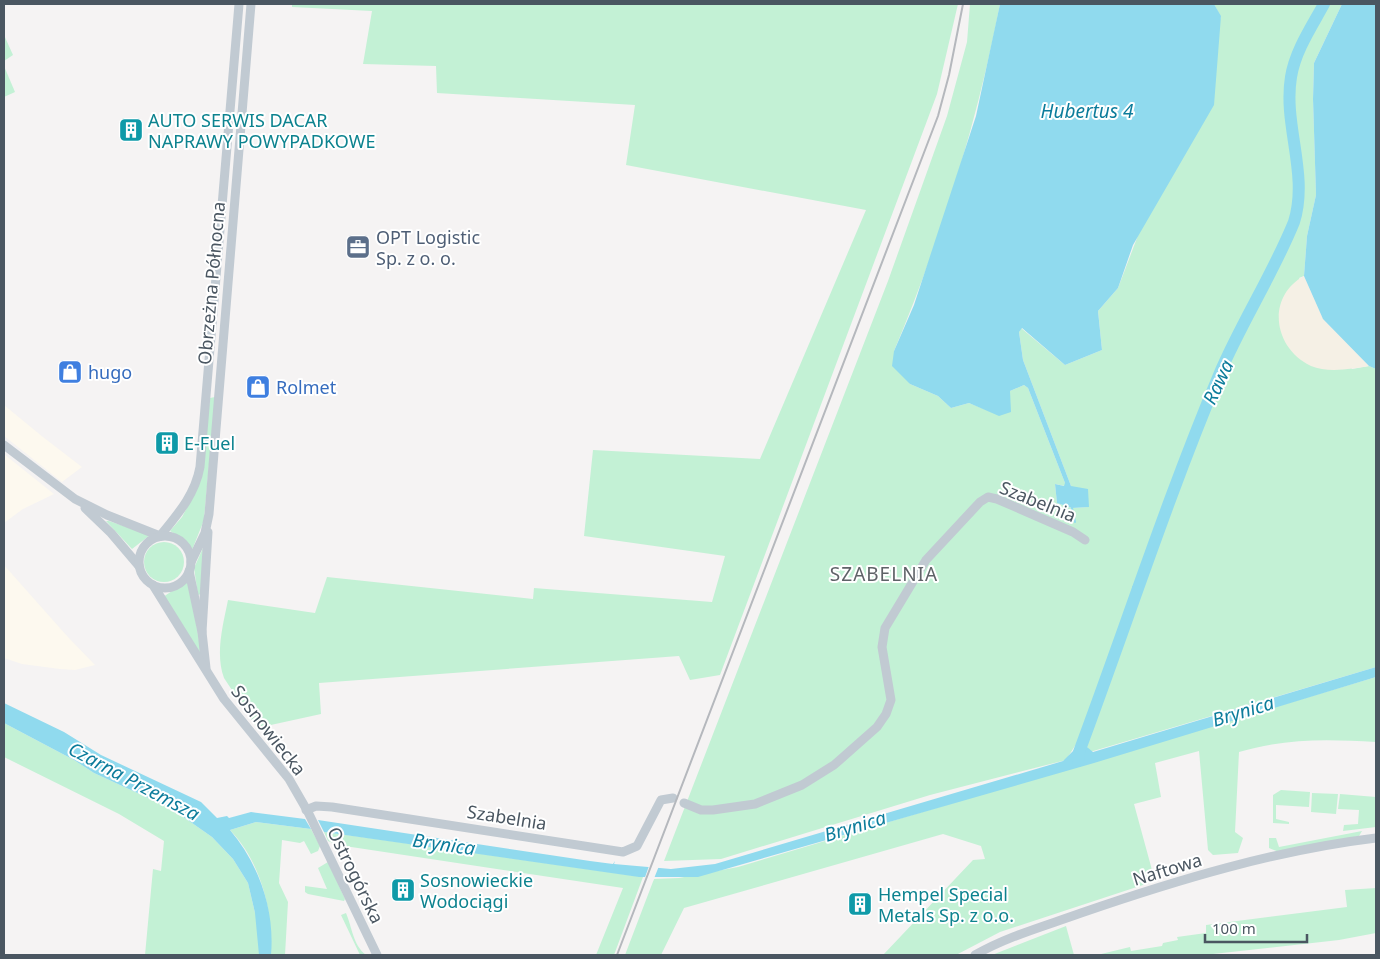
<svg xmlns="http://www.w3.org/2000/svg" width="1380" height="959" font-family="'Noto Sans',sans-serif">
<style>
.commercial{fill:#fdf9ef}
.green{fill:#c3f1d5}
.sand{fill:#f5f0e5}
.water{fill:#90daee}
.pier{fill:#f5f3f3}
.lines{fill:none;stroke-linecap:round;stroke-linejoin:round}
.stream{stroke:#90daee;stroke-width:2}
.river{stroke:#90daee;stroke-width:12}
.minor{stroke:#c1cad2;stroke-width:9}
.rail{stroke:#b5b8bd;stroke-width:2}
.labels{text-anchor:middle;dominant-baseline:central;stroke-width:4;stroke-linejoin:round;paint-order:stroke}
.culture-label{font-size:18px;fill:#0d838f;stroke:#fff;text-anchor:start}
.service-label{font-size:18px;fill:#4e5e75;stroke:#fff;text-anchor:start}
.street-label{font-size:18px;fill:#4a5661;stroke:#fff}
.shop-label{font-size:18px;fill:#366cbe;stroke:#fff;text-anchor:start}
.water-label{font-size:19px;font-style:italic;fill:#0c7c9b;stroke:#fff}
.neighbourhood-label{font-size:19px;letter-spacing:1px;fill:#5f6368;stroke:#fff}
</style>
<rect width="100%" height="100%" fill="#f5f3f3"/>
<g class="commercial">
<polygon points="4,405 43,437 82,467 62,482 4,436"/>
<polygon points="4,454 54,494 23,509 4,523"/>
<polygon points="4,565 67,636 95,665 75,670 60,669 22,664 4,658"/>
</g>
<g class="green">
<path d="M292,4H958L937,94L720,675L690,680L679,656L319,683L321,714L257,728L224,678C215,654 223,625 228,600L315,613L327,577L533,599L534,588L712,602L725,556L584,536L593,450L760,459L866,210L626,165L635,105L437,93L436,66L363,64L372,11L292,7Z"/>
<path d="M970,4H1000C977,123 941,239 894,351L910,384L938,396L951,408L969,403L999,415L1010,391L1024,385L1028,388L1065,483V486L1055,484L1057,503L1072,508L1088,507L1071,486L1023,360L1019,332L1021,328L1065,365L1102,350L1098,311L1118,288L1221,17L1214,4H1321C1308,30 1291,56 1288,86L1295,161L1297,194L1293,214L1218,371L1138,578L1085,730L1066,760L930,795L721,859L664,861L888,281L947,116L967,42Z"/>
<path d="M1326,4H1342L1314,63L1313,99L1316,195L1307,236L1304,276L1299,278L1352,369L1369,366L1376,369V667L1090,752L1087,747L1088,731L1167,511L1218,381L1292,230C1306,188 1298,154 1294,112C1293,98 1291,84 1294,70C1300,47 1315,25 1326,4Z"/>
<polygon points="4,35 13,55 4,61"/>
<polygon points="4,66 15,92 4,97"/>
<polygon points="215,397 204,520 192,550 184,539 170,531 182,517 199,485 210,398"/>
<polygon points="106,521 109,521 150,535 132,549"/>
<circle cx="164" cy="562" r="20"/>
<polygon points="203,548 201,594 198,595 194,568"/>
<polygon points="189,580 201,653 200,654 163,597"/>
<path d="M1376,677V742C1326,739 1288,738 1239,752L1235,832L1243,838L1238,853L1213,855L1208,850L1199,751L1155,763L1161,797L1134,804L1155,881L1000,932L956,955H883L973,860L985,859L981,846L943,834L684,908L661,955H625L654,879L679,878L738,867Z"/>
<path d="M4,723L74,760L94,773L172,809L212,837L233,859L248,883L255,913L269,915C264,883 252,853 230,830L256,822L311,829L320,846L318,851L311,854L304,841L300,843L282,840L279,883L288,902L285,955H145L153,869L161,871L164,841L119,814L4,757Z"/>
<polygon points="1281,790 1310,792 1309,807 1276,805 1276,819 1289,822 1289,824 1273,823 1273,795"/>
<polygon points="1312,793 1338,794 1336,814 1311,812"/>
<polygon points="1340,794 1376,797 1376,827 1343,831 1344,825 1358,824 1359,810 1338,809"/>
<polygon points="1362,831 1359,836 1279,852 1269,848 1269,838 1276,838 1279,847"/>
<polygon points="324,832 369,838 643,877 614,955 596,955 623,888 338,845 328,841"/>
<polygon points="328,862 345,899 344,901 308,894 305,892 305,886 327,889 318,868"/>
<polygon points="1376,888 1376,933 1339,940 1204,955 1097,955 1130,947 1131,951 1162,946 1163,943 1178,940 1177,937 1206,933 1206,925 1347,907 1345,890"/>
<path d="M346,913C352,927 353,945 366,955H360L341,915Z"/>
<polygon points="1066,926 1074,955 992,955"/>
</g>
<path class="sand" d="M1304,276L1323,319L1369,366C1352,369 1327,373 1311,366C1273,348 1266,297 1304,276Z"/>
<g class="water">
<polygon points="1000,4 1214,4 1221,16 1214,105 1133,245 1118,288 1098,311 1102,350 1065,365 1022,328 1019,332 1023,360 1071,486 1088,489 1089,507 1072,508 1057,503 1055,484 1064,486 1065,483 1028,388 1024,385 1010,391 1011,412 999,416 969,403 951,408 938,396 910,384 892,366 894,351 914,305 976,116"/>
<polygon points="1342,4 1376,4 1376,369 1369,366 1323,319 1304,276 1307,236 1316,195 1313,99 1314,63"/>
<polygon points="1376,667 1376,677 1094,763 698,877 639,877 324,832 318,820 590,861 613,864 615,861 614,864 671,869 715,864 1063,761 1074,750 1079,755 1087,747 1093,752"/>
<path d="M4,703L64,732L101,755L201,802L217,818L227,816L229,818L251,812L305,819L311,829L256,822L230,830C259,864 275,910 271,955H259L255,913L248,883L233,859L212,837L172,809L94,773L74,760L4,723Z"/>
</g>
<polygon class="pier" points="649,866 659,866 653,881 644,880"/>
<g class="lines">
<g class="stream">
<polyline points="1072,508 1075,522"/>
<polyline points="1133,587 1137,588"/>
</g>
<path class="river" d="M1078,761L1079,752C1126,626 1167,499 1219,375C1241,323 1273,274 1294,222C1309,174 1283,125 1291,77C1295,51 1312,26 1324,4"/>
<g class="minor">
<polyline points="4,445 75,499 107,515 160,536"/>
<polyline points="85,508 111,533 139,566"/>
<path d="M160,536C177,515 195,495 200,467L239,4"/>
<circle cx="165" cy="562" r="26"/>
<polyline points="191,562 205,533 209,514 251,4"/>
<polyline points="189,571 202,632 206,668"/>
<polyline points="153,585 224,699 289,779 308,812 377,955"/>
<polyline points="202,632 208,532"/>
<polyline points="684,803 701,810 713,810 755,804 802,785 834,765 877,727 886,714 891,700 882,647 885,628 926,560 980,502 988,497 997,499 1073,532 1085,540"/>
<polyline points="306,810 316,806 332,807 623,852 637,846 661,800 673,798"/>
<path d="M975,955C1008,936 1045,926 1081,913C1177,880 1276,850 1376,838"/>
</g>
<polyline class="rail" points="617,955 938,116 949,75 963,4"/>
</g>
<defs>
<symbol id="building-square" viewBox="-11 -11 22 22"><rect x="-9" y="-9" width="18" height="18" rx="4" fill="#0f9aa8" stroke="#fff"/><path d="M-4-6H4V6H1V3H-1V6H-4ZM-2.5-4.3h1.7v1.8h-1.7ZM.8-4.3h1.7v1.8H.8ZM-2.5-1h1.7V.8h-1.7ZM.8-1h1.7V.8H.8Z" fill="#fff"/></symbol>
<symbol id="office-square" viewBox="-11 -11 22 22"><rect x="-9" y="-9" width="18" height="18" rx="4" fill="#5c6f8a" stroke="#fff"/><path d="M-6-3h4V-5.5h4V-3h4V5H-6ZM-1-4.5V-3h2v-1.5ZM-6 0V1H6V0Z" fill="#fff"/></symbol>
<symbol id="shop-square" viewBox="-11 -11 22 22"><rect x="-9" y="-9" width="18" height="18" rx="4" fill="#3f7fe0" stroke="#fff"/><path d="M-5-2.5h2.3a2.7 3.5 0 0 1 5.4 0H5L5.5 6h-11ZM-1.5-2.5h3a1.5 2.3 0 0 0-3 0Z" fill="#fff"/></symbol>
</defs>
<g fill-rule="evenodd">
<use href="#building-square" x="117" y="116" width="28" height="28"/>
<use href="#office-square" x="344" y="233" width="28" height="28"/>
<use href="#shop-square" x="56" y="358" width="28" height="28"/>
<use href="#shop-square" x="244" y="373" width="28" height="28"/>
<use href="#building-square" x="153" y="429" width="28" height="28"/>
<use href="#building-square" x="389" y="876" width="28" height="28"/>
<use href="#building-square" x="846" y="890" width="28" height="28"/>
</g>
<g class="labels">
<g class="culture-label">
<text x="148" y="120">AUTO SERWIS DACAR<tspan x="148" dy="21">NAPRAWY POWYPADKOWE</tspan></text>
<text x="184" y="443">E-Fuel</text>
<text x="420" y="880">Sosnowieckie<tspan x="420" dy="21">Wodociągi</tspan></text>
<text x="878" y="894">Hempel Special<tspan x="878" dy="21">Metals Sp. z o.o.</tspan></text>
</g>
<g class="service-label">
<text x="376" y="237">OPT Logistic<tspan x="376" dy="21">Sp. z o. o.</tspan></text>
</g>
<g class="street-label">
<text transform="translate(211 283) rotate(-85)">Obrzeżna Północna</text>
<text transform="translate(1038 501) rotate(22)">Szabelnia</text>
<text transform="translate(269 730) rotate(52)">Sosnowiecka</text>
<text transform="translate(507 817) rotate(9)">Szabelnia</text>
<text transform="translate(1167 869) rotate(-17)">Naftowa</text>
<text transform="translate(356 875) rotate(64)">Ostrogórska</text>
</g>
<g class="shop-label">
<text x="88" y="372">hugo</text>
<text x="276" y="387">Rolmet</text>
</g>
<g class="water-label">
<text x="1087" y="111">Hubertus 4</text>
<text transform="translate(1218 382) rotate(-65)">Rawa</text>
<text transform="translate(1243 711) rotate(-17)">Brynica</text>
<text transform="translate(134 781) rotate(28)">Czarna Przemsza</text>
<text transform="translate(855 826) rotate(-17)">Brynica</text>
<text transform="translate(444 844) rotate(8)">Brynica</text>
</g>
<g class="neighbourhood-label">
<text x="884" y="574">SZABELNIA</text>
</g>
</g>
<rect width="1380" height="959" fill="none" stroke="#4a5661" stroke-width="10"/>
<path d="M1205 934v8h102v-8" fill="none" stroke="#4a5661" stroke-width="2.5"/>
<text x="1212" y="934" font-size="15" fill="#4a5661" stroke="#ffffff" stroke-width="4" paint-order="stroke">100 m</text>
</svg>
